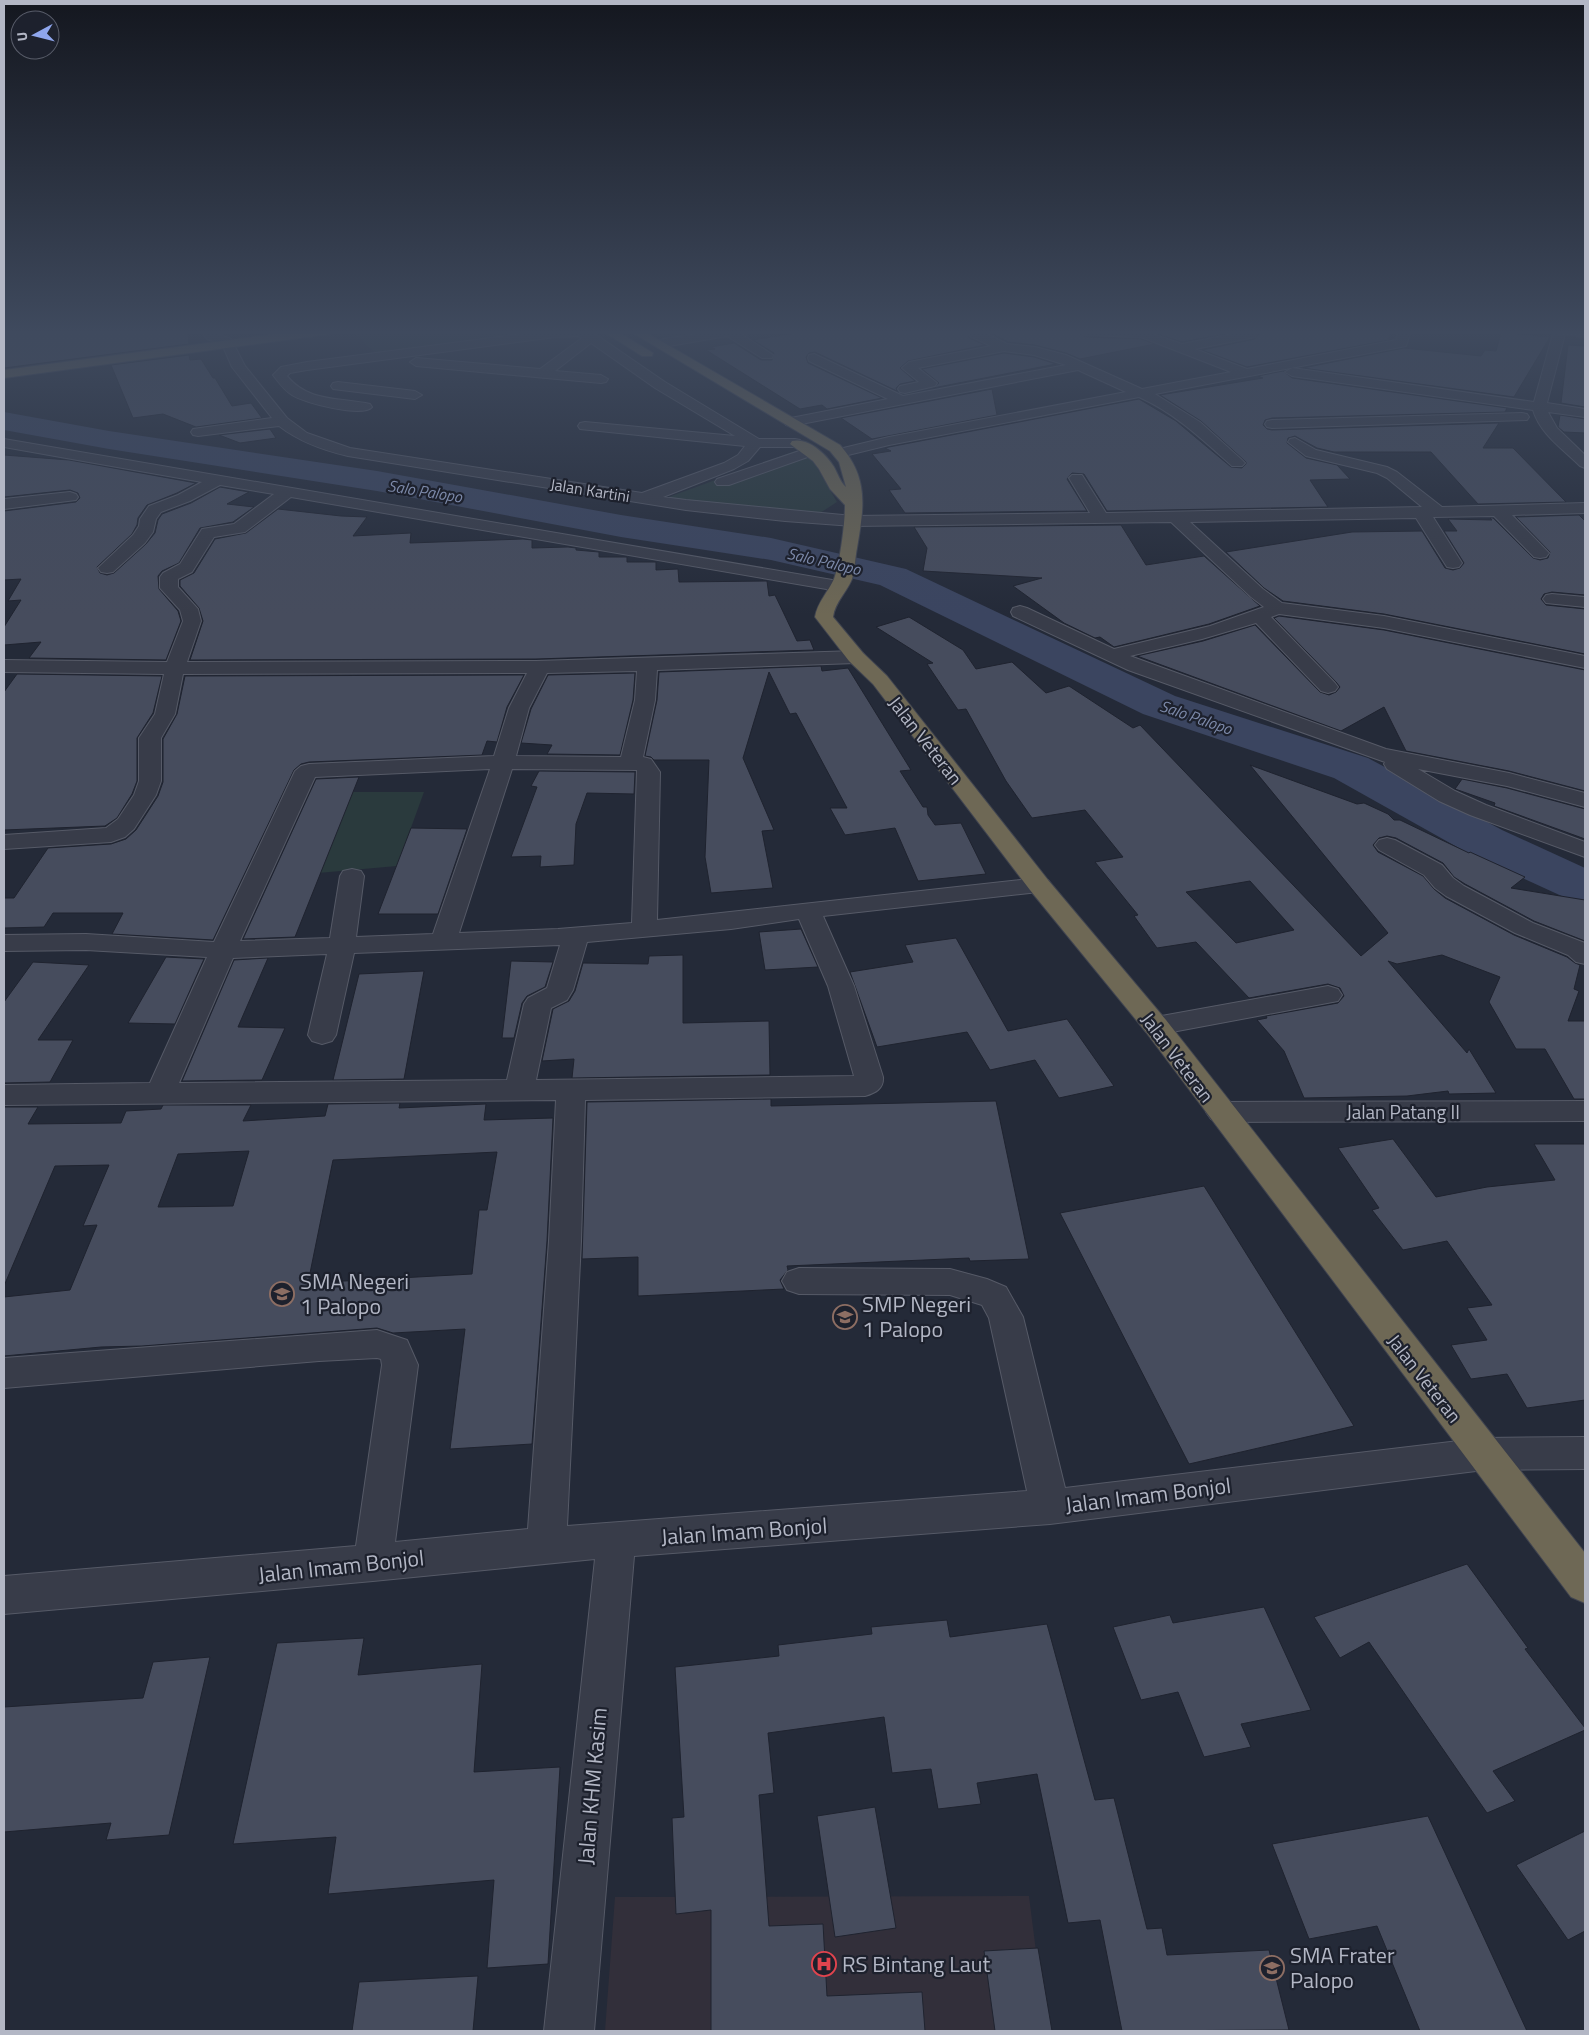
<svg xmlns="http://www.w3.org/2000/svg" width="1589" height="2035" font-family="'Titillium Web',sans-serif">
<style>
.medical{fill:#322f3a}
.green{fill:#2a3a3d}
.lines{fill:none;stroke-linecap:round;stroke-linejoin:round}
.river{fill:#3b4560;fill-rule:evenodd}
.building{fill:#464c5d;stroke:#1f232f;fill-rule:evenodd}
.minor-casing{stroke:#565a67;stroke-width:2}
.major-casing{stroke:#414552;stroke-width:2}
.highway-casing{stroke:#404450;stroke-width:2}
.minor{fill:#383c49;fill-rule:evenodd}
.major{fill:#565b69;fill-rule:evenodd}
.highway{fill:#6e6855;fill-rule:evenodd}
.labels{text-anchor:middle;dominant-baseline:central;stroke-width:4.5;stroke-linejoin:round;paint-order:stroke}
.far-street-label{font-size:16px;fill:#b3b7c5;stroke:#1d212d}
.far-water-label{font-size:16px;font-style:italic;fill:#7d8aaa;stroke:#1d212d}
.street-label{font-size:19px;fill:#b3b7c5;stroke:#1d212d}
.near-poi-label{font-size:22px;fill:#b3b7c5;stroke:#1d212d;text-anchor:start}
.near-street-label{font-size:22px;fill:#b3b7c5;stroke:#1d212d}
</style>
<rect width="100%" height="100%" fill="#242a38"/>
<polygon class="medical" points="1029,1896 1046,2031 605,2031 615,1897"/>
<g class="green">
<polygon points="377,330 539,330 375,353 354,332"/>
<polygon points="647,330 722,330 664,339"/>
<polygon points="795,451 813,461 837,502 820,513 788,514 666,498"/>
<polygon points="338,792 424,792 397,866 318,873"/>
</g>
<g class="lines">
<polygon class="river" points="4,412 109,431 377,471 621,515 771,538 906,569 1175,696 1368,758 1502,830 1585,868 1585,903 1566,898 1466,852 1334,778 1143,714 880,585 771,560 621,537 377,491 109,449 4,430"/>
</g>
<g class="building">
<polygon points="4,330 188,330 189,344 4,368"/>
<polygon points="813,330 966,330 969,338 985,345 908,361 900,368 915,381 900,384 896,388 897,391 815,352 809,353 806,357 808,363 882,398 827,409 822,405 800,409 706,350 715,349 711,347 734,343 761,360 772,360 774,353 753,340"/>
<polygon points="986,330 1079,330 1080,334 1086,337 1141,339 1155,344 1080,359 1066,353 1035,345 1008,342"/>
<polygon points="1145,330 1234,330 1235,332 1182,342"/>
<polygon points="1254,330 1390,330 1389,340 1247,367 1202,350 1255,339 1259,334"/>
<polygon points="1501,332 1550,337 1514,397 1303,368 1404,348 1481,356 1485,350 1496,351"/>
<polygon points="1568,345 1585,346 1585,407 1561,403"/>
<polygon points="1004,353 1034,357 1056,364 933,388 939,383 922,369"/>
<polygon points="189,355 190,360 201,359 213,378 215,378 232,406 251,403 262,418 196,427 163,414 133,418 111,365"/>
<polygon points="1283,371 1292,378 1507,408 1505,412 1272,418 1265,420 1263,425 1267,429 1272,430 1499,423 1483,448 1513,448 1566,502 1478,504 1431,452 1334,452 1317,448 1295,436 1288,438 1287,443 1306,458 1337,465 1350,479 1310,480 1328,507 1107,511 1084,474 1072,473 1067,479 1087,511 905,513 889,490 901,489 872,454 891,451 885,448 889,447 1139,399 1176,421 1231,467 1242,468 1246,464 1246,462 1201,421 1160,395 1263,378 1258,376"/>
<polygon points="992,389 997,415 872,439 841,418"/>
<polygon points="1560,415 1585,419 1585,433 1564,432 1558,427"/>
<polygon points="270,429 276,438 240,443 219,435"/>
<polygon points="4,455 69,460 196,483 177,493 147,505 138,518 137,525 132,534 97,567 100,573 107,575 114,573 146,544 155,533 158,520 162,514 191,503 220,487 249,492 227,504 254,507 233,522 200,528 179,563 162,571 158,576 159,589 178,611 181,621 166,660 29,658 41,642 4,645 4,627 21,600 8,601 21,579 4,580 4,511 76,502 80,498 78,493 70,490 4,497"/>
<polygon points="278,509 341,516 367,517 353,536 411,533 410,543 523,539 532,540 532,548 568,547 576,548 576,550 599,552 599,557 627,557 627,562 656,562 656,570 678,569 679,582 767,581 769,596 775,595 797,641 810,640 814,650 536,659 190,660 203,621 199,608 180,586 180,580 194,573 215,539 246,533"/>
<polygon points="1579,515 1585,521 1585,595 1552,592 1544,594 1541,599 1546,605 1585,609 1585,654 1384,614 1283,601 1264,588 1226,552 1352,532 1422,531 1445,568 1453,570 1460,568 1464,563 1444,531 1457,531 1448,519 1492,520 1490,518 1493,518 1533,558 1540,560 1548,558 1550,552 1516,517"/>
<polygon points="1121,525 1146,565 1204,556 1260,606 1209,624 1114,647 1100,637 1095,638 1064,623 1013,586 1042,578 923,571 927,548 914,527"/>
<polygon points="1279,616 1384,630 1585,670 1585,791 1509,771 1406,751 1384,707 1341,731 1137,656 1203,641 1255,625 1320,692 1329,695 1336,692 1340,687 1336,682 1274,618"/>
<path d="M909,617L963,650L976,669L1012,662L1046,693L1069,686L1133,728L1140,725L1361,956L1388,933L1250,765L1357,804L1364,803L1388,814L1394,820H1400L1469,853L1470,852L1525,877L1511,888L1585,900V941L1534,921L1465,884L1454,877L1443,863L1396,838L1387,836L1379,838L1373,845L1378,852L1423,876L1434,889L1445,898L1514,935L1567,957L1575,963L1580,965L1574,989L1579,991L1568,1021H1585V1099H1574L1545,1049H1516L1489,1002L1500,977L1442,955L1397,964L1388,961L1467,1053L1469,1049L1496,1093L1449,1094L1448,1091L1407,1096L1304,1098L1284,1051L1257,1020L1267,1018L1266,1016L1338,1003L1344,996L1340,988L1328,984L1249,998L1196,942L1157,948L1134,916L1138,915L1095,862L1123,857L1085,810L1032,818L1006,781L966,709L958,710L927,664L933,663L876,627ZM1250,881L1294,930L1236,943L1186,892Z"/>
<polygon points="821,666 822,671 848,668 911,770 900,771 923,807 927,807 928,815 935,825 961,823 986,874 918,881 895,828 845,835 830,808 847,808 796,713 790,714 769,672 743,758 774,830 762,831 773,888 711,893 705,857 709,760 654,760 651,757 645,756 657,700 659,672"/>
<polygon points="635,673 633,700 620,755 547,754 552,745 521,743 531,709 548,675"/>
<polygon points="17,674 162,676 153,713 137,738 137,781 132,794 117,818 105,826 4,830 4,692"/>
<polygon points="524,675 507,707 497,742 487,741 482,755 309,762 301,764 294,770 213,940 112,934 123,913 53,913 44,927 4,928 4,898 14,898 48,848 111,844 126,839 136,830 158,796 163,782 163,739 177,714 185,676"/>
<polygon points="539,771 635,772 634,794 587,793 576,824 574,865 540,867 541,856 511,857 537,787 531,786"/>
<polygon points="359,777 295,937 243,939 316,779"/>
<polygon points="1462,779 1507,788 1585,809 1585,839 1494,806 1495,803 1455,789"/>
<polygon points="411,828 467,829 438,914 378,914"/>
<polygon points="801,929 818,967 765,970 759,932"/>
<polygon points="956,938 1008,1031 1067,1019 1114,1086 1059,1098 1035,1060 990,1070 967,1032 877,1047 850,972 913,962 905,945"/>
<polygon points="683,955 683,1023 769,1021 770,1075 572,1078 574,1059 542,1061 553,1009 569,1001 575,991 583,963 648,964 649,956"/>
<polygon points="166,957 204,959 175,1024 128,1023"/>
<polygon points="268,958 238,1027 285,1028 262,1080 182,1081 234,960"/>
<polygon points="511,961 553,962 545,987 527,996 522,1003 514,1038 502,1038"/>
<polygon points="33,962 89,965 38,1040 73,1040 50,1082 4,1083 4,1002"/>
<polygon points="424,971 404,1079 333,1080 359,974"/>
<polygon points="771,1099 771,1106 996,1101 1029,1259 970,1261 969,1258 787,1266 788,1270 780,1280 784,1289 638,1296 638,1257 582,1259 587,1102"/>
<path d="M400,1103L399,1108L486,1104L484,1120L553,1118L547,1241L532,1444L450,1449L465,1329L393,1333L377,1328L142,1346L101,1347L4,1356V1297L70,1290L97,1225L83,1226L109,1165L55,1166L4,1286V1107H38L28,1124L121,1123L126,1111L161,1109L163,1105H251L243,1121L325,1116L328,1104ZM249,1151L233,1206L158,1207L178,1154ZM497,1152L487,1210H479L472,1274L308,1283L333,1160Z"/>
<polygon points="1393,1139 1436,1197 1487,1187 1555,1180 1534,1144 1585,1144 1585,1400 1527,1408 1507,1374 1471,1379 1451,1345 1487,1340 1467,1308 1492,1305 1447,1241 1403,1250 1372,1210 1379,1208 1338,1148"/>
<polygon points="1204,1186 1354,1426 1189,1464 1060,1213"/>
<polygon points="1467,1564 1528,1648 1525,1649 1585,1728 1585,1730 1493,1771 1515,1801 1487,1813 1369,1642 1340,1658 1314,1617"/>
<polygon points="1264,1607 1311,1710 1241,1724 1251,1747 1204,1757 1178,1692 1141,1700 1113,1627 1170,1615 1173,1623"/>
<polygon points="947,1620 950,1637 1047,1624 1095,1800 1114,1798 1147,1929 1162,1928 1167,1955 1269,1950 1289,2030 1122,2031 1100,1920 1068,1923 1037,1774 977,1783 981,1804 938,1809 931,1769 892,1773 884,1717 768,1733 774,1793 759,1795 769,1926 823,1924 827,1996 922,1992 925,2031 711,2031 711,1910 676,1914 672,1818 684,1817 675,1667 779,1656 778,1645 872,1634 871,1627"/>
<polygon points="364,1638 358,1675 482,1664 474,1772 560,1767 548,1964 487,1968 494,1880 328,1894 336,1837 233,1844 277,1643"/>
<polygon points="210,1657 169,1835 106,1840 111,1823 4,1832 4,1707 143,1698 153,1662"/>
<polygon points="875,1807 896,1928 835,1937 817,1816"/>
<polygon points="1428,1816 1527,2031 1420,2031 1377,1926 1309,1939 1272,1844"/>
<polygon points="1585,1831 1585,1931 1568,1940 1516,1865"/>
<polygon points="1038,1948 1052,2031 995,2031 984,1951"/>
<polygon points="478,1976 473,2031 352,2031 359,1982"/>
</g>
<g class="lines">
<defs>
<g id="minor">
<path d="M201,330H213L215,333L231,339L245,366L287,418L307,433L350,448L642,493L724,463L738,455L745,446L580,429L578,426L580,423L585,422L735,436L655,388L591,343L555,371L601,375L608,379L606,382L601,383L416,366L410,362L416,358L540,369L582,338L578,336L555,337L307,370L290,373L287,376C309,403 340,397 370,404L372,407C363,418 304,403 292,395C284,390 279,383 273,375L281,367L307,362L552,330H585L595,334L665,382L759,439H795L800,440L802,443L800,446L795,447H760L748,461L734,469L663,497L686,500L853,516L1090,513L1069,478L1072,475H1082L1106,513L1422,507L1387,478L1377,473L1306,456L1288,442L1290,439L1295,438L1316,450L1387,467L1397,472L1442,507L1585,503V513L1512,515L1549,553L1546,557L1540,558L1534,557L1494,516L1433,517L1462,563L1459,567L1453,568L1447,567L1416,518L1190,522L1263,589L1282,603L1384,616L1585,656V668L1384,628L1279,614L1271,617L1335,683L1338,687L1335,691L1328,693L1321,691L1256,623L1202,639L1130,656L1386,749L1509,773L1585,793V807L1507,786L1418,769L1455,791L1486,805L1585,842V857L1470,815L1439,801L1387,769L1384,764L1385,762L1128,670L1013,616L1011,612L1013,608L1020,606L1027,608L1114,649L1210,626L1264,607L1251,597L1171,522L853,526L785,521L686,510L348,456C322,450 300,442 279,426L198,436L193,435L191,432L193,429L272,418L232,367L222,344L207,339Z"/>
<polygon points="723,330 750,330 748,333 741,334 773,355 772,358 762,358 727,336 658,348 652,344 658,340"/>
<path d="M968,330H984L983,332L1007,344L1035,347L1066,355L1142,389L1231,372L1141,337L1086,335L1082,334L1081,330H1140L1182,344L1238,333L1236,330H1251L1257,334L1255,337L1195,349L1247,369L1396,340L1399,330H1411L1406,346L1155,394L1200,422L1242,460L1245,463L1242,466H1232C1203,440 1175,413 1139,397L889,445L840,457L835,456L833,453L835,450L889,437L1126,392L1078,370L791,426L786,425L784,422L786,419L791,418L888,399L809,361L808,358L809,355L814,354L903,396L1066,365L1034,355L1004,351L918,368L937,383L935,386L905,393L900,392L898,389L900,386L919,382L902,368L909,362L991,346L970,336Z"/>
<path d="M1554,330H1566L1547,403L1585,409V417L1548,412L1557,428L1585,455V468L1580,466C1563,449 1540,434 1533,410L1292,376L1285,372L1292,368L1534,402Z"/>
<polygon points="338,382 415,391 422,395 415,399 333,389 331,386 333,383"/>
<polygon points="1522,413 1527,414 1529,417 1527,420 1272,428 1267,427 1265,424 1267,421 1272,420"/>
<path d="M4,439L844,582L847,586L844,590L838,591L291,497L245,532L214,537L192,572L178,579V587L198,609L201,621L187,662L536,661L856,651L863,653L866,657L863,661L856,663L657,670L655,700L643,757L651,759L660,772L657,920L1039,878L1048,880L1051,885L1048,890L1039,892L823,916L854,986L883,1077C884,1089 875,1093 865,1096L585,1100L581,1241L567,1526L1027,1491L989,1318L982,1305L950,1295L799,1294L787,1290L782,1281L787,1272L799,1268L950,1269L987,1279L1006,1287L1023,1317L1065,1488L1484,1438L1585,1437V1469L1484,1470L1050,1524L634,1556L594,2031H544L595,1559L373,1581L4,1614V1576L356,1546L382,1365L381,1359L377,1358L319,1361L4,1388V1358L377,1330L407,1340L418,1365L395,1542L528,1529L549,1241L556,1100L4,1105V1085L150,1083L207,957L86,950L4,951V935L86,934L214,942L295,771L301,766L309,764L494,756L509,708L527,673L183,674L175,714L161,738V781L156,795L134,829L125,837L111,842L4,849V835L106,828L118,819L134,795L139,781V738L155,714L164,674L4,672V660L167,662L183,621L180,610L160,588V577L163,573L180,564L202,529L234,524L274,494L220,485L190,501L161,512L156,519L153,532L145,543L113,572L107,573L101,572L98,568L133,535L139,526L140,519L149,506L178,495L202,482L4,447ZM637,671L635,700L621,757L516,756L529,708L547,673ZM490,769L433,934L356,937L364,876L361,871L352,869L343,871L340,876L330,938L240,941L315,777ZM512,769L637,770L632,923L558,929L459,933ZM799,919L828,986L854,1076L536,1080L551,1008L567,1000L573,990L587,942L731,929ZM560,945L547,988L528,998L524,1004L507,1080L179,1083L233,958L327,954L308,1035L312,1041L322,1044L332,1041L336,1035L354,953Z"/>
<polygon points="811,447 816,448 818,451 816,454 729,485 717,485 715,482 717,479"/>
<polygon points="70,492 76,494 78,497 76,500 4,509 4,499"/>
<polygon points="1552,594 1585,597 1585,607 1546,603 1543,599 1546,595"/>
<polygon points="1387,838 1395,840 1442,865 1453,878 1464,886 1533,923 1585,943 1585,964 1576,962 1568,955 1515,933 1446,896 1435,888 1424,875 1379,850 1375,845 1379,840"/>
<polygon points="1328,986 1338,989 1342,995 1338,1001 1156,1035 1146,1032 1142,1026 1146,1020 1156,1017"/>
<polygon points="1585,1101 1585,1121 1221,1122 1211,1119 1206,1112 1211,1105 1221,1102"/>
</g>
<polygon id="major" points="1547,330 1585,330 1585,337 1553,334"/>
<g id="highway">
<polygon points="305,330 336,330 330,334 4,378 4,370"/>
<polygon points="601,330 615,330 653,353 652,356 642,356"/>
<path d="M628,330H642L840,445C869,478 864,507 857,548C855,558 855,569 852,579C847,592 835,602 833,617L863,653L887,676L1048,880L1166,1020L1585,1553V1603L1571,1597L1146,1032L1030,890L873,684L849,661L815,617C817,603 828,592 834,579C840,563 845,523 845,505L830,489L819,469L813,461L790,444L792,441C808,437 826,454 834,467C838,474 840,482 846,487L839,462L830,451Z"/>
</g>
</defs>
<use href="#minor" class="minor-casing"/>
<use href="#major" class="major-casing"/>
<use href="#highway" class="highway-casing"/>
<use href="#minor" class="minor"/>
<use href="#major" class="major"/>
<use href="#highway" class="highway"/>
</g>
<linearGradient id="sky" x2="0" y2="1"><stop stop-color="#14171f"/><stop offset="0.54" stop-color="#3f4a5e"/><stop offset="1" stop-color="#3f4a5e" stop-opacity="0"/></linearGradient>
<rect width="1589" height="615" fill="url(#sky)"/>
<defs>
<symbol id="school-ring" viewBox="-11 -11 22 22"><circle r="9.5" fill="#1d212d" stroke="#8d6e63" stroke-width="1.5"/><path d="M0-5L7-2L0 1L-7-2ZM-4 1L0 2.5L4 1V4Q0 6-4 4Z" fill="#8d6e63"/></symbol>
<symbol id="hospital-ring" viewBox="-11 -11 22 22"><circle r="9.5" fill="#1d212d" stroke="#e0444e" stroke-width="1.5"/><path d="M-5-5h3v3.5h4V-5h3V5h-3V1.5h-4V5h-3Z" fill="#e0444e"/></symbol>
</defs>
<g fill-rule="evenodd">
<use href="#school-ring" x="268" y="1280" width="28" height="28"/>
<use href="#school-ring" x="831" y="1303" width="28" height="28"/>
<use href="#hospital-ring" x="810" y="1950" width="28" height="28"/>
<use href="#school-ring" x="1258" y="1954" width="28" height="28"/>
</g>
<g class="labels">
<g class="far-street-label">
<text transform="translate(590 490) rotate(9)">Jalan Kartini</text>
</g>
<g class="far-water-label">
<text transform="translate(425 491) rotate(9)">Salo Palopo</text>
<text transform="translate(824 561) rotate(13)">Salo Palopo</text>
<text transform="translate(1196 717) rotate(19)">Salo Palopo</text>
</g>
<g class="street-label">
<text transform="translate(926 740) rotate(52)">Jalan Veteran</text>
<text transform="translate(1178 1057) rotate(53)">Jalan Veteran</text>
<text x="1403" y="1111">Jalan Patang II</text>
<text transform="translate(1425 1378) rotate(52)">Jalan Veteran</text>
</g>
<g class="near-poi-label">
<text x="300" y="1281">SMA Negeri<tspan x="300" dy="25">1 Palopo</tspan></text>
<text x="862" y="1304">SMP Negeri<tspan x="862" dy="25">1 Palopo</tspan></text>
<text x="1290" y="1955">SMA Frater<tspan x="1290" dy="25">Palopo</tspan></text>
<text x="842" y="1964">RS Bintang Laut</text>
</g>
<g class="near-street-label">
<text transform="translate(1148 1495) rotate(-7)">Jalan Imam Bonjol</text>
<text transform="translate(744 1531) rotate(-4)">Jalan Imam Bonjol</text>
<text transform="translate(341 1566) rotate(-6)">Jalan Imam Bonjol</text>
<text transform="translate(592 1786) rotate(-85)">Jalan KHM Kasim</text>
</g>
</g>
<rect width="1589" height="2035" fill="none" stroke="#b3b7c5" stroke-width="10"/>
<g transform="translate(35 35) rotate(263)"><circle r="24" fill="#1d212d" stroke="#595d6a"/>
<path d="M0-4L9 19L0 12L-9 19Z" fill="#8fa6ed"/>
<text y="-8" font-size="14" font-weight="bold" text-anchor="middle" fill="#b3b7c5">U</text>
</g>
</svg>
